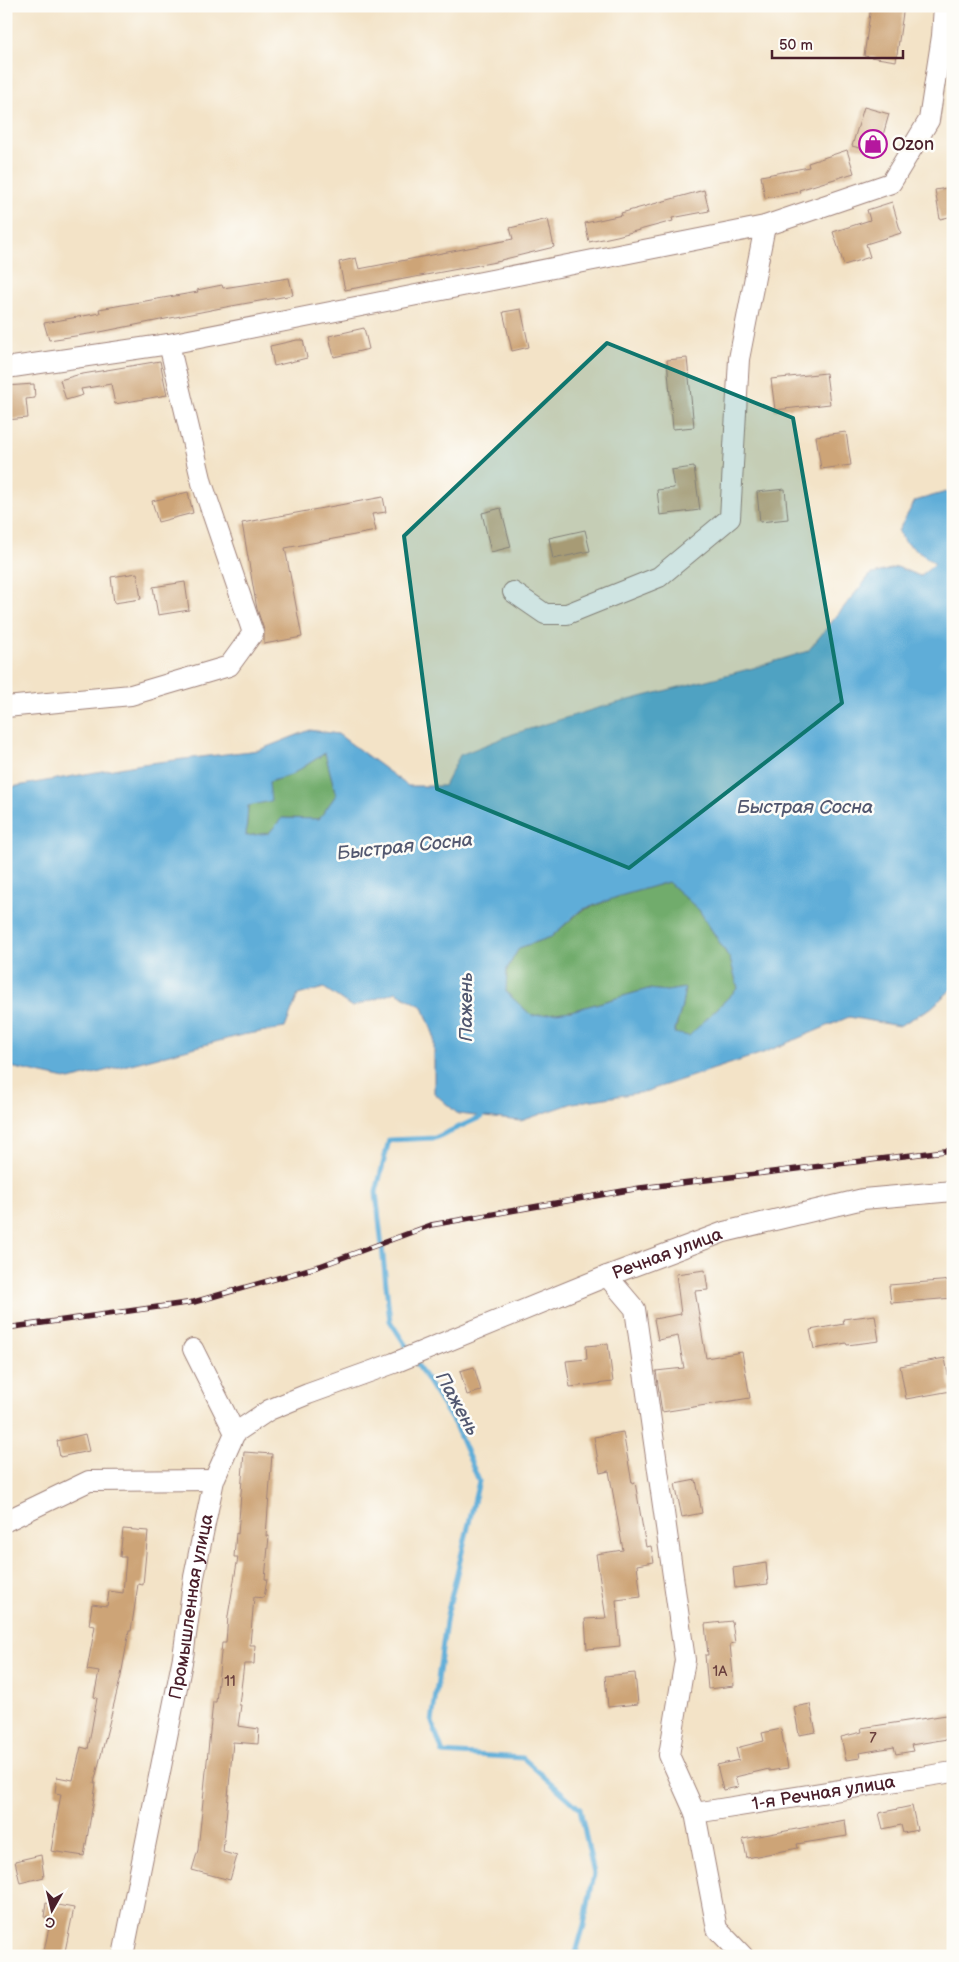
<svg xmlns="http://www.w3.org/2000/svg" width="959" height="1962" font-family="'Balsamiq Sans',sans-serif">
<style>
.forest{fill:#71ac6c;stroke:#5e664c}
.water{fill:#5eadd8;stroke:#546682;fill-rule:evenodd}
.lines{fill:none;stroke-linecap:round;stroke-linejoin:round}
.stream{stroke:#5eadd8;stroke-width:5}
.building{fill:#cda477}
.minor-casing{stroke:#9e8179;stroke-width:22}
.minor{stroke:#fff;stroke-width:20}
.rail-casing{stroke:#4a1f2b;stroke-width:5.5}
.rail{stroke:#fdfcf7;stroke-width:4;stroke-dasharray:11;stroke-linecap:butt}
.marked{fill:#0f766e;fill-opacity:0.2;stroke:#0f766e;stroke-width:4;stroke-linejoin:round}
.labels{text-anchor:middle;dominant-baseline:central;stroke-width:5;stroke-linejoin:round;paint-order:stroke}
.number-label{font-size:15px;fill:#6b403e}
.poi-label{font-size:18px;fill:#4a1f2b;stroke:#fdfcf7;text-anchor:start}
.street-label{font-size:18px;fill:#4a1f2b;stroke:#fdfcf7}
.water-label{font-size:19px;font-style:italic;fill:#525870;stroke:#fdfcf7}
</style>
<rect width="100%" height="100%" fill="#fdfcf7"/>
<filter id="ink" filterUnits="userSpaceOnUse"><feTurbulence type="fractalNoise" baseFrequency=".02" numOctaves="2"/><feDisplacementMap in="SourceGraphic" scale="10" xChannelSelector="R" yChannelSelector="G"/><feConvolveMatrix kernelMatrix="1 2 1 2 8 2 1 2 1" color-interpolation-filters="sRGB"/></filter>
<filter id="wash" filterUnits="userSpaceOnUse"><feTurbulence type="fractalNoise" baseFrequency=".0096" numOctaves="4" result="noise"/><feDisplacementMap in="SourceGraphic" scale="20" xChannelSelector="R" yChannelSelector="G"/><feGaussianBlur stdDeviation="1.12" result="paint"/><feColorMatrix in="noise" values="0 0 0 0 0 0 0 0 0 0 0 0 0 0 0 0 0 1.4 0 .05"/><feComposite in="paint" operator="in"/></filter>
<g filter="url(#wash)">
<rect width="100%" height="100%" fill="#f3e3c7"/>
<g class="forest">
<polygon points="325,753 336,795 319,819 282,818 269,833 246,836 248,806 269,782 291,775"/>
<polygon points="668,882 699,910 730,959 738,988 689,1036 674,1034 681,1010 685,988 667,991 648,989 571,1011 532,1016 506,992 507,969 519,948 551,937 581,911 620,896"/>
</g>
<path class="water" d="M953,490V988L931,1008L899,1026L849,1017L763,1053L644,1092L573,1103L521,1121L458,1114L434,1093V1036L423,1007L396,992L352,1007L324,988L298,995L285,1028L242,1035L70,1080L6,1066V788L142,764L259,750L310,730L338,734L408,786H444L460,755L513,734L598,708L753,668L808,651L870,575L897,567L920,576L935,564L904,541L898,531L915,501ZM325,753L336,795L319,819L282,818L269,833L246,836L248,806L271,801L269,782L291,775ZM668,882L699,910L730,959L738,988L689,1036L674,1033L681,1010L685,988L667,991L648,989L571,1011L532,1016L506,992L507,969L519,948L551,937L581,910L620,896Z"/>
<g class="lines">
<g class="stream">
<polyline points="410,1352 390,1321 376,1192 389,1140 435,1138 481,1117 481,1110"/>
<polyline points="414,1359 455,1425 479,1481 447,1615 432,1722 443,1753 523,1758 580,1809 594,1874 584,1925 575,1956"/>
</g>
</g>
<g id="blocks">
<g class="building">
<polygon points="871,6 904,6 896,61 864,56"/>
<polygon points="864,107 889,114 878,153 852,146"/>
<polygon points="847,150 854,173 799,190 800,192 765,198 761,176 809,167 808,163"/>
<polygon points="953,187 953,216 940,219 935,190"/>
<polygon points="704,190 709,211 672,218 673,221 617,236 589,242 585,223 622,215 621,213"/>
<polygon points="892,202 901,233 866,244 870,257 844,265 833,232 870,220 867,210"/>
<polygon points="548,219 554,247 501,260 501,261 345,290 339,262 356,258 359,269 463,249 513,239 510,228"/>
<polygon points="289,278 293,295 226,307 95,333 49,340 44,323 100,313 99,309 198,292 197,290 222,285 223,288"/>
<polygon points="521,309 529,347 512,351 503,312"/>
<polygon points="364,328 369,349 334,357 329,336"/>
<polygon points="297,340 303,340 307,358 274,366 270,346"/>
<polygon points="687,358 694,427 673,429 667,360"/>
<polygon points="160,361 167,395 115,404 111,384 81,389 83,395 66,400 60,380 77,375"/>
<polygon points="826,373 830,404 775,410 771,379"/>
<polygon points="34,384 35,398 26,399 28,418 6,420 6,386"/>
<polygon points="846,432 851,465 821,469 816,436"/>
<polygon points="694,467 700,510 660,515 657,490 674,488 671,470"/>
<polygon points="785,489 788,519 760,522 757,492"/>
<polygon points="188,492 193,513 158,522 152,501"/>
<polygon points="383,497 386,512 372,514 376,531 285,548 302,637 264,644 264,630 257,609 242,523"/>
<polygon points="501,508 511,547 491,552 482,513"/>
<polygon points="585,530 590,551 553,559 549,538"/>
<polygon points="137,573 141,599 114,603 111,577"/>
<polygon points="185,582 189,610 158,615 153,587"/>
<polygon points="705,1270 708,1290 695,1291 706,1358 742,1352 750,1398 662,1412 656,1371 684,1368 678,1336 658,1340 654,1319 681,1314 676,1274"/>
<polygon points="953,1280 953,1298 891,1303 889,1285"/>
<polygon points="875,1315 879,1341 847,1345 846,1343 814,1349 810,1330 844,1324 843,1319"/>
<polygon points="608,1344 613,1382 570,1387 566,1361 587,1359 586,1346"/>
<polygon points="945,1358 951,1391 906,1399 900,1366"/>
<polygon points="474,1367 481,1391 467,1395 460,1371"/>
<polygon points="623,1432 632,1483 635,1482 646,1547 651,1546 654,1562 637,1565 641,1597 616,1600 620,1646 587,1649 585,1619 606,1618 596,1554 623,1550 609,1471 600,1473 594,1437"/>
<polygon points="85,1434 89,1451 60,1457 57,1441"/>
<polygon points="244,1452 272,1454 266,1536 269,1536 265,1579 267,1579 264,1598 254,1597 250,1645 255,1645 254,1664 244,1664 239,1705 241,1705 238,1726 259,1729 258,1744 233,1742 223,1852 237,1856 230,1880 192,1870 198,1850 213,1702 216,1702 222,1643 226,1643 228,1616 238,1557 234,1557 236,1533 238,1534"/>
<polygon points="696,1480 702,1513 682,1517 675,1484"/>
<polygon points="123,1529 148,1531 143,1585 138,1584 131,1631 129,1631 121,1676 94,1783 96,1783 94,1798 84,1856 51,1851 61,1794 55,1793 57,1777 73,1780 81,1747 88,1749 97,1698 94,1697 99,1672 87,1670 95,1626 89,1625 92,1604 107,1606 109,1591 123,1593 126,1557 120,1557"/>
<polygon points="766,1563 768,1584 735,1588 733,1568"/>
<polygon points="732,1621 735,1643 730,1644 734,1686 708,1689 705,1655 708,1655 705,1624"/>
<polygon points="635,1673 638,1704 608,1707 605,1676"/>
<polygon points="810,1704 816,1732 799,1735 794,1707"/>
<polygon points="953,1714 953,1738 911,1745 913,1751 896,1754 894,1747 859,1753 860,1758 846,1760 841,1737 862,1732 861,1728"/>
<polygon points="781,1729 788,1768 769,1771 769,1769 735,1777 738,1787 723,1790 717,1765 739,1760 736,1748 764,1741 762,1733"/>
<polygon points="912,1806 917,1830 903,1833 901,1825 883,1829 879,1813"/>
<polygon points="845,1820 847,1836 797,1844 798,1848 747,1858 743,1839"/>
<polygon points="41,1855 44,1877 20,1883 15,1861"/>
<polygon points="46,1903 74,1908 64,1956 43,1956 51,1918 44,1917"/>
</g>
</g>
</g>
<g filter="url(#ink)">
<use href="#blocks" fill-opacity="0" stroke="#9e8179" stroke-width="1"/>
<g class="lines">
<defs>
<g id="minor">
<polyline points="6,368 169,344 765,226 891,183 929,120 942,36 944,6"/>
<polyline points="513,592 545,614 567,614 659,577 730,518 739,359 765,226"/>
<polyline points="6,707 131,695 229,666 253,633 202,483 169,344"/>
<polyline points="607,1276 635,1309 685,1660 669,1755 695,1813 717,1929 743,1956"/>
<polyline points="193,1349 235,1433"/>
<polyline points="6,1521 89,1481 214,1480"/>
<path id="s1" d="M695,1813L953,1772"/>
<path id="s2" d="M123,1956L183,1657L194,1577L214,1480L235,1433L269,1410L308,1394L394,1363L607,1276L724,1232L863,1199L953,1191"/>
</g>
</defs>
<use href="#minor" class="minor-casing"/>
<use href="#minor" class="minor"/>
<defs>
<polyline id="rail" points="6,1328 194,1302 320,1266 431,1225 640,1188 953,1150"/>
</defs>
<use href="#rail" class="rail-casing"/>
<use href="#rail" class="rail"/>
</g>
</g>
<path class="marked" d="M607,343L793,418L842,703L629,868L437,789L404,536Z"/>
<defs>
<symbol id="shop-ring" viewBox="-11 -11 22 22"><circle r="9.5" fill="#fdfcf7" stroke="#b5179e" stroke-width="1.5"/><path d="M-5-2.5h2.3a2.7 3.5 0 0 1 5.4 0H5L5.5 6h-11ZM-1.5-2.5h3a1.5 2.3 0 0 0-3 0Z" fill="#b5179e"/></symbol>
</defs>
<g fill-rule="evenodd">
<use href="#shop-ring" x="857" y="128" width="32" height="32"/>
</g>
<g class="labels">
<g class="number-label">
<text x="720" y="1671">1А</text>
<text x="230" y="1681">11</text>
<text x="873" y="1738">7</text>
</g>
<g class="poi-label">
<text x="892" y="144">Ozon</text>
</g>
<g class="street-label">
<text stroke="none"><textPath href="#s2" startOffset="1005">Речная улица</textPath></text>
<text stroke="none"><textPath href="#s2" startOffset="356">Промышленная улица</textPath></text>
<text stroke="none"><textPath href="#s1" startOffset="130">1-я Речная улица</textPath></text>
</g>
<g class="water-label">
<text x="805" y="807">Быстрая Сосна</text>
<text transform="translate(405 847) rotate(-6)">Быстрая Сосна</text>
<text transform="translate(466 1007) rotate(-90)">Пажень</text>
<text transform="translate(457 1404) rotate(61)">Пажень</text>
</g>
</g>
<rect width="959" height="1962" fill="none" stroke="#fdfcf7" stroke-width="25"/>
<g transform="translate(52 1910) rotate(188)" stroke="#fdfcf7" stroke-width="4" paint-order="stroke">
<path d="M0-4L9 19L0 12L-9 19Z" fill="#4a1f2b"/>
<text y="-8" font-size="14" font-weight="bold" text-anchor="middle" fill="#4a1f2b">С</text>
</g>
<path d="M772 50v8h131v-8" fill="none" stroke="#4a1f2b" stroke-width="2.5"/>
<text x="779" y="50" font-size="15" fill="#4a1f2b" stroke="#fdfcf7" stroke-width="4" paint-order="stroke">50 m</text>
</svg>
